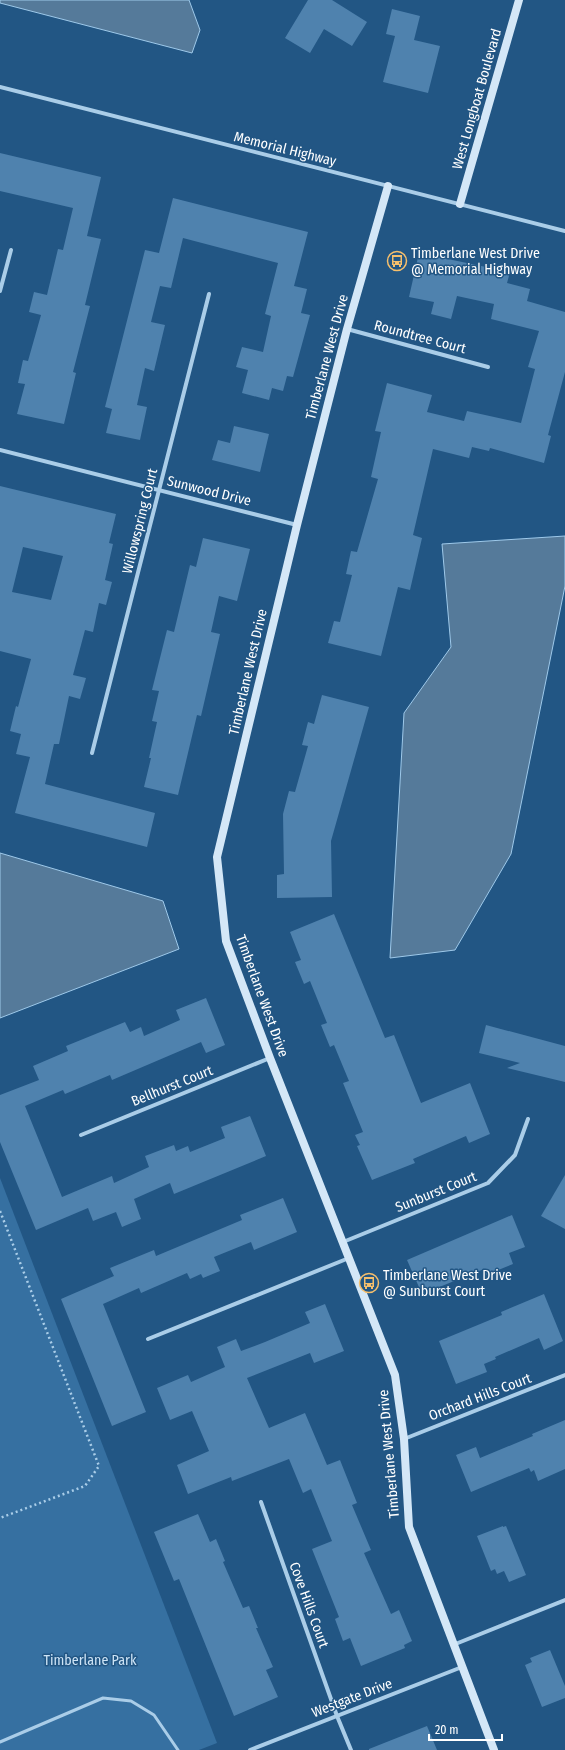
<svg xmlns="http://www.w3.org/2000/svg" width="565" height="1750" font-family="'Fira Sans Condensed',sans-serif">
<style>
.green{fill:#3670a1}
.water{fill:#557a9a;stroke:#9ec9ea}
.building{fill:#4f82ae;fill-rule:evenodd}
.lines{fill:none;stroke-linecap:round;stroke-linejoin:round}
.path{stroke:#aacde8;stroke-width:2.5;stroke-dasharray:2 3;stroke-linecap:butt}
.lane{stroke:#aacde8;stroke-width:3}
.street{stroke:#aacde8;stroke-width:4}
.secondary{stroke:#d4e7f7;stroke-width:8}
.labels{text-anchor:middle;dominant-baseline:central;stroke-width:3;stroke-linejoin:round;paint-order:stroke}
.street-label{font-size:14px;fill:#fff;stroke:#225684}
.poi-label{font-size:14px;fill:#fff;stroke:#225684;text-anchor:start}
.park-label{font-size:14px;fill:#cee4f6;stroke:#225684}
</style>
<rect width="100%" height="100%" fill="#225684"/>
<polygon class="green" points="0,1178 217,1743 199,1750 0,1750"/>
<g class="water">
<polygon points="0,0 189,0 200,30 192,53 0,3"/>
<polygon points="565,536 565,586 511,854 455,950 390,958 404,713 451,647 442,544"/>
<polygon points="0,853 163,901 179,949 0,1018"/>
</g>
<g class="building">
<polygon points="308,0 332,0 367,22 352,46 324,29 310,53 285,38"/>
<polygon points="392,9 420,16 414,40 440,46 428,93 383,82 395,36 386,34"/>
<polygon points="0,153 101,177 87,236 101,239 85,305 90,306 73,372 76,373 64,424 17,414 25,384 18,383 23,360 28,361 41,315 29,312 34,292 47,295 58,249 63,250 73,208 0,191"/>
<polygon points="173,198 308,232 294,286 307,289 301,313 310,315 293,377 287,376 283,391 272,388 269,400 242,393 248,370 236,367 242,347 263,352 271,316 265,314 278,263 183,238 171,288 160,286 151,322 165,325 154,371 145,368 137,405 147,407 140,440 106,433 112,409 105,407 145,250 159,253"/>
<polygon points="419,253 510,272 507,283 530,289 527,301 565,312 565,372 548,435 551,436 544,463 490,448 489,451 472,447 469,458 433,449 413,535 422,538 410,590 398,587 381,656 328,643 334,621 340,622 352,575 346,574 351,551 357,552 378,479 371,477 381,432 375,431 387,383 432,395 427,412 464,421 467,411 521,423 535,369 528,367 539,331 491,319 494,304 457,296 451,319 431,314 434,302 409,297"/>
<polygon points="234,426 269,434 260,472 212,460 218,440 230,443"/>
<path d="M0,486L116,514L109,543L113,544L105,580L112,582L106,605L99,603L93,632L85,630L73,675L86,678L80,699L69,696L59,744H54L45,784L155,813L147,847L15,813L30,757L16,754L21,734L10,731L16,706L18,707L31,659L0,651ZM23,547L63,556L51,600L12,592Z"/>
<polygon points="203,538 250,549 237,601 219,596 211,632 220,634 201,716 197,715 178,795 144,787 151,758 149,758 157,722 152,721 159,691 152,690 167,630 174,632 190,565 196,567"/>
<polygon points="322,695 369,707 331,841 332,897 277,898 277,875 284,874 283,814 289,791 295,792 308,746 302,745 308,722 314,724"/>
<polygon points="334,914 385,1038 394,1035 421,1103 470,1083 490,1134 469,1143 466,1136 413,1159 415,1163 372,1180 357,1146 360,1145 355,1135 363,1132 343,1083 349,1081 334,1045 330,1047 321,1025 327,1023 310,981 304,984 295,962 301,960 290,932"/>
<polygon points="206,998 225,1045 206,1053 201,1042 112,1080 110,1075 65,1094 63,1090 25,1106 62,1197 112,1176 114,1183 149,1167 145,1156 174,1145 176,1151 188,1146 190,1152 225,1138 221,1127 250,1116 266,1156 174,1194 170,1183 134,1199 141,1219 122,1227 116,1212 93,1221 88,1208 36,1230 0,1142 0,1095 39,1080 33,1066 68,1051 66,1046 125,1022 130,1032 141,1027 144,1036 180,1020 176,1010"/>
<polygon points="486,1025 565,1046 565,1082 507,1068 520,1063 479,1053"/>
<polygon points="565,1175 565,1229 541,1216"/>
<polygon points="283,1198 297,1232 254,1250 251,1242 214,1257 220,1271 203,1278 201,1274 190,1279 187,1273 141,1293 139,1288 103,1304 146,1412 112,1426 61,1299 114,1276 110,1268 154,1250 156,1256 242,1220 240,1215"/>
<polygon points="512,1215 525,1247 509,1253 513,1264 486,1275 484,1269 422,1294 407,1260"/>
<polygon points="544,1294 563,1341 544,1350 539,1338 495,1357 496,1359 484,1364 487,1372 456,1384 439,1341 502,1315 501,1312"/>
<polygon points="325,1304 344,1351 314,1363 310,1353 247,1378 269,1428 305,1413 327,1465 340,1460 357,1503 352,1505 371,1550 364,1553 391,1614 399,1610 412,1641 404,1645 405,1648 361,1666 350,1638 343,1641 335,1619 339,1617 312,1549 332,1541 311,1489 303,1493 289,1459 232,1481 231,1477 188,1494 177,1465 209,1451 192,1411 170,1420 157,1388 188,1375 191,1382 225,1367 217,1347 236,1339 241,1351 265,1342 310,1323 305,1312"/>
<polygon points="565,1420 565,1469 538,1481 534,1470 531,1472 529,1468 471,1492 456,1455 476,1447 480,1458 533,1436 532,1434"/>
<polygon points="198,1514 210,1542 216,1539 225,1561 223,1562 243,1608 249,1606 258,1628 256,1628 273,1667 266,1670 278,1697 234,1716 179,1579 174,1581 154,1532"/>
<polygon points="503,1526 503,1527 506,1526 526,1575 509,1582 504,1571 497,1574 495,1569 491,1571 477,1536"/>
<polygon points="550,1650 565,1686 565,1698 542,1707 525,1665 532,1662 530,1658"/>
<polygon points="427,1726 437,1750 369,1750 369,1749"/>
</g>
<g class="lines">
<polyline class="path" points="0,1211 99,1466 85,1486 0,1518"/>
<polyline class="lane" points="0,1742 103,1698 131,1701 154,1715 178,1750"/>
<g class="street">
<polyline points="0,87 565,231"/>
<polyline points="0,291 11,250"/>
<polyline points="347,329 488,367"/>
<polyline points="0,450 297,525"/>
<polyline points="92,753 209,294"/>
<polyline points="81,1135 270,1058"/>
<polyline points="343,1242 488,1183 515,1155 528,1119"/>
<polyline points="148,1339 349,1258"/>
<polyline points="404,1439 565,1375"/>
<polyline points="261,1502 337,1716 351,1750"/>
<polyline points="453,1645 565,1600"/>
<polyline points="250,1750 462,1667"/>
</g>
<g class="secondary">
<polyline points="388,186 347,329 297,525 217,857 226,941 270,1058 395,1375 404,1439 409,1527 494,1750"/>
<polyline points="460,204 519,0"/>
</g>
</g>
<defs>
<symbol id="bus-ring" viewBox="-11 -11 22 22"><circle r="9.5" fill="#225684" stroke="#f5bf6c" stroke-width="1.5"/><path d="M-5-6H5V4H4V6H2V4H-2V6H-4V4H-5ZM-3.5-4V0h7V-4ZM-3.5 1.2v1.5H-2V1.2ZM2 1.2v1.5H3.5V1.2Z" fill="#f5bf6c"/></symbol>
</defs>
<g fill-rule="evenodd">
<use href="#bus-ring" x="386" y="250" width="22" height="22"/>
<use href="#bus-ring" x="358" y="1272" width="22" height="22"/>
</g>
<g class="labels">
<g class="street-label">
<text transform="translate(477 99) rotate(-74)">West Longboat Boulevard</text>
<text transform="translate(285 149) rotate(14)">Memorial Highway</text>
<text transform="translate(420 337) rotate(15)">Roundtree Court</text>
<text transform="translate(327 357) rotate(-75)">Timberlane West Drive</text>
<text transform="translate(209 491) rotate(14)">Sunwood Drive</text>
<text transform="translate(140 521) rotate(-76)">Willowspring Court</text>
<text transform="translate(248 672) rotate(-77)">Timberlane West Drive</text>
<text transform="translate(262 996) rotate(70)">Timberlane West Drive</text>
<text transform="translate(172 1086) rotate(-22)">Bellhurst Court</text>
<text transform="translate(436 1192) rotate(-22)">Sunburst Court</text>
<text transform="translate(480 1397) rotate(-21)">Orchard Hills Court</text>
<text transform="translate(389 1454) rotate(-95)">Timberlane West Drive</text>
<text transform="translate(309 1605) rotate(70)">Cove Hills Court</text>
<text transform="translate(352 1698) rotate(-21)">Westgate Drive</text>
</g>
<g class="poi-label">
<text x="411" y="253">Timberlane West Drive<tspan x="411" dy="16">@ Memorial Highway</tspan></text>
<text x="383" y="1275">Timberlane West Drive<tspan x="383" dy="16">@ Sunburst Court</tspan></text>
</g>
<g class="park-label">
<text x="90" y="1660">Timberlane Park</text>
</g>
</g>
<path d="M429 1734v6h73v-6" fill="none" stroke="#ffffff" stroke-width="2"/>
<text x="435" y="1734" font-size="12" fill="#ffffff" stroke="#225684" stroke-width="3" paint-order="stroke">20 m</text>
</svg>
